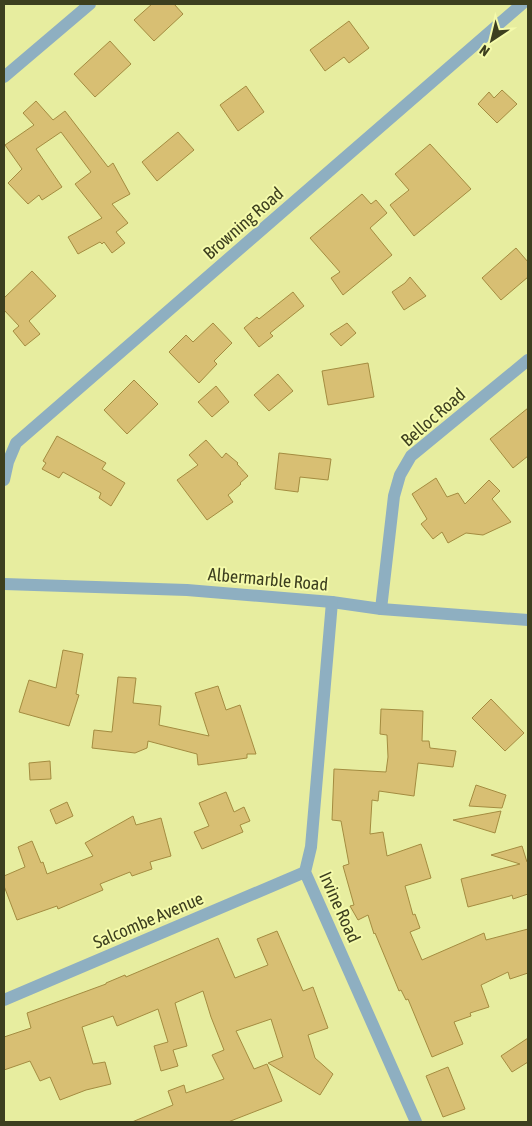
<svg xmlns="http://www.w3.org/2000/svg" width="532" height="1126" font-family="'Asap Condensed',sans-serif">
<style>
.building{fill:#d8bf73;stroke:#a48c40}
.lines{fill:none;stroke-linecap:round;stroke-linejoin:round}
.street{stroke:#8eafc1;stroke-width:12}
.labels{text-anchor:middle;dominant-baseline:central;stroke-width:4;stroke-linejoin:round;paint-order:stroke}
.street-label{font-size:18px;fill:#3d3f1f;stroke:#f4faab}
</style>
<rect width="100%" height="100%" fill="#e7ed9f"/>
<g class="building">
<polygon points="152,4 174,4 183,14 154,41 134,20"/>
<polygon points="349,21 369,48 349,63 344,57 325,71 310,50"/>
<polygon points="110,41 131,64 95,97 74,74"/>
<polygon points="246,86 264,112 238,131 220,105"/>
<polygon points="502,90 517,104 497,123 478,104 489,92 494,98"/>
<polygon points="36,101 53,120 65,111 108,167 113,163 130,194 112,204 128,223 116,232 125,243 112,253 104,242 102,244 100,242 78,254 68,237 102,218 75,184 91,172 61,132 36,149 62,187 42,200 39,195 28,204 8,183 22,169 5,145 34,125 23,113"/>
<polygon points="178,132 194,150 157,181 142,162"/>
<polygon points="430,144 471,189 414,236 390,205 409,190 395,174"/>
<polygon points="362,194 371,204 376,200 387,213 370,228 392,255 343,295 331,278 340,272 310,238"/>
<polygon points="516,248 528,262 528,277 501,300 482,278"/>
<polygon points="32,271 56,296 29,321 40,334 25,346 13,331 19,326 4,310 4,298"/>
<polygon points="410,277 426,296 404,310 392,292 405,283"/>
<polygon points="293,292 304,306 270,333 273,336 259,347 244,328 257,317 259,319"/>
<polygon points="213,323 232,343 214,361 217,364 199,383 169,352 186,335 193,342"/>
<polygon points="347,323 356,333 341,346 330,334"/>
<polygon points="368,363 374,397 328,405 322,371"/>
<polygon points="278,374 293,391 269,411 254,395"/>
<polygon points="134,380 158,404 127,434 104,410"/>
<polygon points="216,386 229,402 212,417 198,402"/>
<polygon points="528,408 528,456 513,468 490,439"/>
<polygon points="57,436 106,463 102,469 125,483 111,506 99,498 101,493 63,472 59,478 42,469 46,463 43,461"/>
<polygon points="206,440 222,458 226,453 238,463 237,464 248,476 240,483 241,484 228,495 233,502 207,520 177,480 198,465 189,455"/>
<polygon points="279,453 331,459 328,480 300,477 298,492 275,489"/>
<polygon points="436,478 447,497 458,493 465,504 489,480 500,491 492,499 511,522 483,535 466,533 448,543 442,532 433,539 421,524 427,519 412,494"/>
<polygon points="63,650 83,654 76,694 79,695 69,726 19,712 29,680 56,688"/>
<polygon points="118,677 136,678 133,703 161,706 159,725 209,736 195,693 218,686 226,710 240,705 256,754 247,754 247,758 198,765 197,754 148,741 147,748 135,753 92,748 94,730 112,732"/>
<polygon points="491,699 524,733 505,751 472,718"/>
<polygon points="381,709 423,711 422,741 429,741 430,748 456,751 453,767 418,763 414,796 379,791 378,801 372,800 370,834 383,832 387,856 421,844 431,878 405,886 413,915 415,914 420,928 410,932 422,960 484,933 486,940 528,929 528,973 510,979 508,972 481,985 489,1007 470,1013 471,1016 454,1022 463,1044 432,1057 408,999 406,1000 401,990 399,991 375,933 374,934 368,915 358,920 350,906 354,905 343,866 349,864 341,821 332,820 334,769 386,772 388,757 387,735 380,734"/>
<polygon points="50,761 51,779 30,780 29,763"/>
<polygon points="476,785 506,795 502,808 469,806"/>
<polygon points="226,792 234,812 244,807 250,821 240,825 243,832 202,849 194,832 209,826 199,803"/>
<polygon points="67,802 73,816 56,824 50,810"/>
<polygon points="501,811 495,833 453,820"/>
<polygon points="133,816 136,825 161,818 171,856 150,862 152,869 132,876 130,872 100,884 103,890 58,909 57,906 17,920 4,886 4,876 25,867 18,847 32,841 41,863 43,862 47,874 93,856 85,843"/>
<polygon points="522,846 527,862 528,862 528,894 513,899 512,895 510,896 468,907 461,879 520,864 491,855"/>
<polygon points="277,931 303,991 313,987 328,1028 308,1035 315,1058 333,1074 320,1095 268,1063 283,1057 271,1019 236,1031 254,1069 267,1064 282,1101 228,1122 132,1122 173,1105 168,1091 184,1085 186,1093 224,1079 212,1055 224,1050 211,1017 203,991 175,1003 187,1046 173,1050 178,1066 161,1071 154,1046 168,1042 158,1009 117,1026 113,1016 82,1027 93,1064 105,1062 111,1084 86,1090 60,1100 50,1077 40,1081 30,1061 4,1070 4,1037 31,1028 27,1013 106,984 106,983 125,975 126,977 218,938 235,978 268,965 257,939"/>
<polygon points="528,1038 528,1062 512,1072 501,1056"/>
<polygon points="448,1067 465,1109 443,1117 426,1076"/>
</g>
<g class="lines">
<g class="street">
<polyline points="4,77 90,4"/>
<polyline points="4,480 8,462 16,443 522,4"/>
<polyline points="4,584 187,590 332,602 381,609 528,620"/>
<polyline points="332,602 311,847 305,872 416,1122"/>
<polyline points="381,609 394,496 400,475 411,456 528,360"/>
<polyline points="4,1000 305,872"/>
</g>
</g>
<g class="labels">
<g class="street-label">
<text transform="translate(243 223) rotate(-41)">Browning Road</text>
<text transform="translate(433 417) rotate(-41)">Belloc Road</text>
<text transform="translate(268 579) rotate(5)">Albermarble Road</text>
<text transform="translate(340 907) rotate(66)">Irvine Road</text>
<text transform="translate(148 920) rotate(-23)">Salcombe Avenue</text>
</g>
</g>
<rect width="532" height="1126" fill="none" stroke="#3d3f1f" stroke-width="10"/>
<g transform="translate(492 40) rotate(215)" stroke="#f4faab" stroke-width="4" paint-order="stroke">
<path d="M0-4L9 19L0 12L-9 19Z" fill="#3d3f1f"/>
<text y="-8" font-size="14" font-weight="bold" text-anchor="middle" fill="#3d3f1f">N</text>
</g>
</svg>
